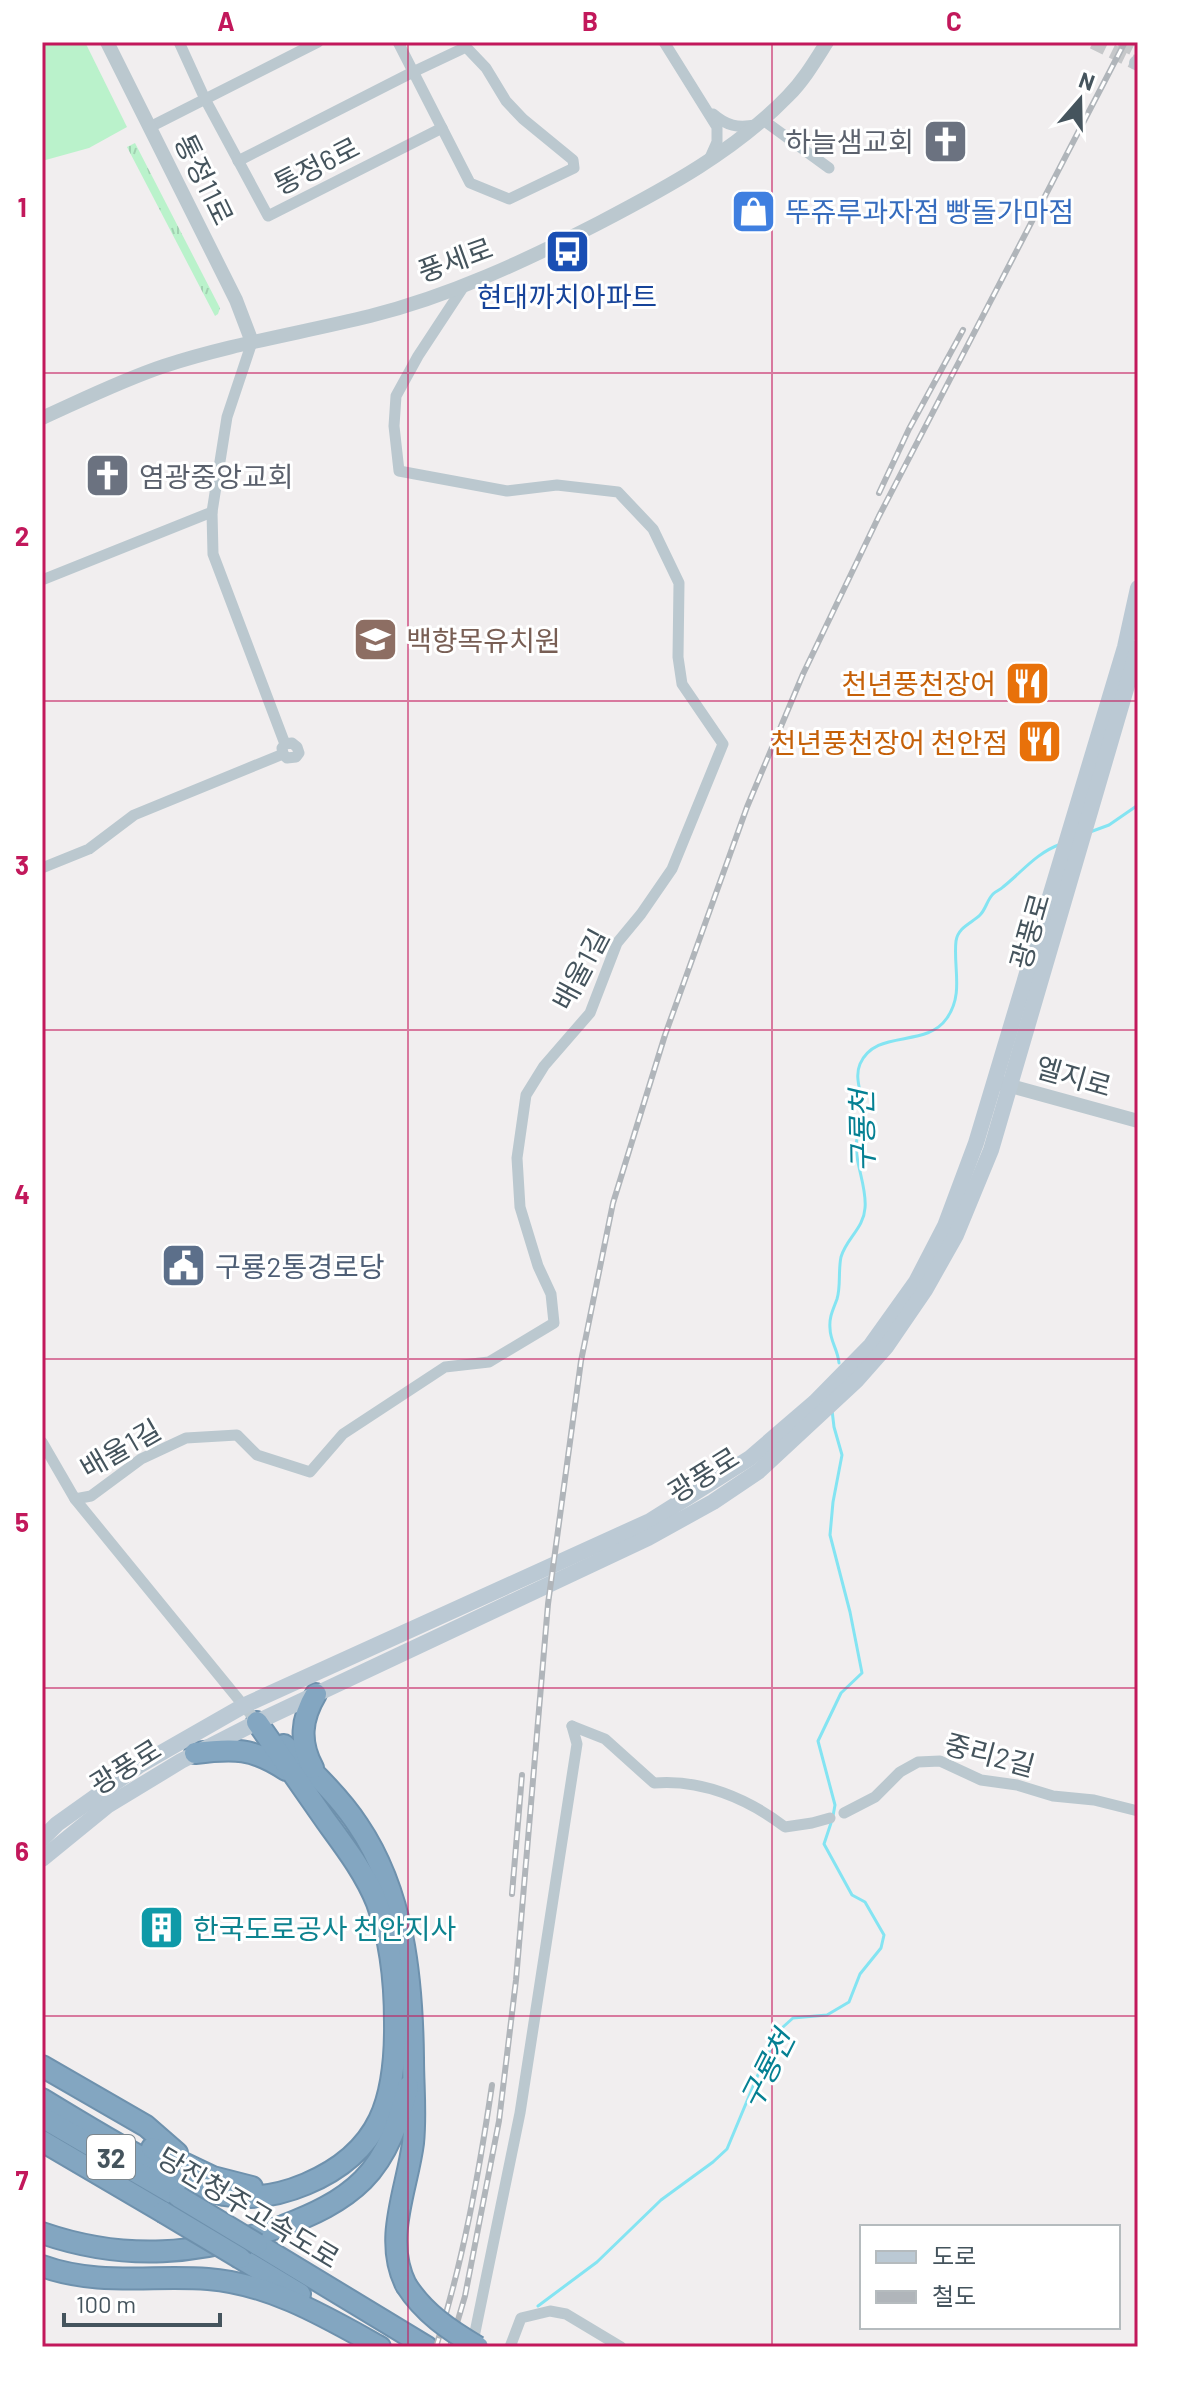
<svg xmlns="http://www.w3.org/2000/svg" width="1180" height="2389" font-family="Barlow,'Noto Sans KR',sans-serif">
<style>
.grass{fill:url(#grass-tufts)}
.park{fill:#baf2cb}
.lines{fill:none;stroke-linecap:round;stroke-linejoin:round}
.stream{stroke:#84e4f2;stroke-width:3}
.tertiary-tunnel{stroke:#c6c8ca;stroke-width:14;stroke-dasharray:14 7;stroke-linecap:butt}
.motorway-casing{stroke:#6e91ad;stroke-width:24}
.minor{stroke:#bbc8cf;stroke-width:11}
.tertiary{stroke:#bbc8cf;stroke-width:14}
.secondary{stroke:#bbc9d4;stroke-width:16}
.motorway{stroke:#83a6c1;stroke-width:20}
.rail-casing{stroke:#b0b5ba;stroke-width:6}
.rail{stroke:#fff;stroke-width:3;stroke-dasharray:9;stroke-linecap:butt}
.motorway-bridge-casing{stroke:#6e91ad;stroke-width:24;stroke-linecap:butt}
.motorway-bridge{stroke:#83a6c1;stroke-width:20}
.grid{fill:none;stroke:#c2185b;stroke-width:2;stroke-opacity:0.55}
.labels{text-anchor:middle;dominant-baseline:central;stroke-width:6;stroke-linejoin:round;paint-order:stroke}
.shield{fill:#fff;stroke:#7d878e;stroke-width:2}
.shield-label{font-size:26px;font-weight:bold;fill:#45545d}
.worship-label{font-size:28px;fill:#5b616d;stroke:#fff;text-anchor:end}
.street-label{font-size:28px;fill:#45545d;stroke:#fff}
.shop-label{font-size:28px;fill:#366cbe;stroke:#fff;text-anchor:start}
.transit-label{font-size:28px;fill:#164399;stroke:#fff}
.education-label{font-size:28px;fill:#785e54;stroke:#fff;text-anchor:start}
.food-label{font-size:28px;fill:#c56008;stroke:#fff;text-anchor:end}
.service-label{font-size:28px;fill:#4e5e75;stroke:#fff;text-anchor:start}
.culture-label{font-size:28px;fill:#0d838f;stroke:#fff;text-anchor:start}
.water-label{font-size:30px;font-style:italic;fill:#058093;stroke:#fff}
.neatline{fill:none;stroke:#c2185b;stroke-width:3}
.grid-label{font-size:26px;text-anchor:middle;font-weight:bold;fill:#c2185b}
</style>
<defs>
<pattern id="grass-tufts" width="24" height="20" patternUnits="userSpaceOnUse" patternTransform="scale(2)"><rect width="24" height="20" fill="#baf2cb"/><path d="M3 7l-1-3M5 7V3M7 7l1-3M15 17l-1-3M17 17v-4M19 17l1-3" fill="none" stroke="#a1d1b1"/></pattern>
</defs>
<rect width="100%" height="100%" fill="#f1eeef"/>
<polygon class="grass" points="135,143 220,308 218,314 215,316 127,147"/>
<polygon class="park" points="42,42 85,42 127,127 89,148 42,161"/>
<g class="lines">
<g class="stream">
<polyline points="1090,832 1109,825 1138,805"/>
<path d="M839,1363C838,1350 830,1341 830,1328C829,1317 833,1310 837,1299C841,1286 838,1271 841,1257C846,1239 864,1228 865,1208C867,1189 857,1168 856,1148C856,1134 863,1121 862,1106C862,1093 854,1078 860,1064C876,1028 926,1049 947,1018C964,994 953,967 956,941C958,927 972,923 980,915C986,909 987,900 993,894C996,891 1000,890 1003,887C1023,871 1036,853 1061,844"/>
<polyline points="832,1410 834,1427 842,1455 833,1502 830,1535 850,1612 862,1673 841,1693 818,1741 835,1805 833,1816"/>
<polyline points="538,2306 597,2262 661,2200 713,2162 727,2149 762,2065 783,2027 793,2018 827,2015 849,2002 860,1974 881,1948 884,1935 865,1902 852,1895 824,1844 831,1823"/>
</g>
<g class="tertiary-tunnel">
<polyline points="1093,42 1136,63"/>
<polyline points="1120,42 1138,51"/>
</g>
<defs>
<g id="motorway">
<path d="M284,1745C311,1769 339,1796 358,1825C404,1893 412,1978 413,2058C413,2087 416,2114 413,2143C407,2190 383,2239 406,2285"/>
<path d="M195,1753C234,1748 253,1748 286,1770"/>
<path d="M313,1768C299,1742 301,1719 316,1694"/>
<polyline points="42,2066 146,2126 177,2153"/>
<path d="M42,2099C78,2121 114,2143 152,2163C174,2176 198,2189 224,2195C252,2200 280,2195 306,2184C382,2152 396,2098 395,2022C395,1982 391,1941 377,1903C365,1873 345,1847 326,1821C303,1788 280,1755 257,1722"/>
<polyline points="42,2117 179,2197"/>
<polyline points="42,2141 163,2212"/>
<polyline points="152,2148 213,2177 252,2187"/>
<path d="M42,2233C126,2262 200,2255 283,2226C312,2215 341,2202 363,2180C388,2155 399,2120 408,2087"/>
<polyline points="257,2244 427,2347"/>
<polyline points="240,2258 300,2294"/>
<path d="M42,2266C97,2286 152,2275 208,2279C271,2284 326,2317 380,2347"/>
</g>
</defs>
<use href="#motorway" class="motorway-casing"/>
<g class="minor">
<polyline points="179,42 205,99 268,216 442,128"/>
<polyline points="664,42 717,127 717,142 709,160"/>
<path d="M713,114C727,126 737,128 756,125"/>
<polyline points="763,120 829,168"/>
<polyline points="150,127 318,42"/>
<polyline points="238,161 413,72 466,47 486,68 506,101 523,119 573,160 574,168 509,199 470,183 398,42"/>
<polyline points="252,342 227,417 212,512 213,554 285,744 282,748 283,754 287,758 296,757 299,753 297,747 292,743 285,744"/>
<polyline points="42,580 212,512"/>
<polyline points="42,868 89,849 134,815 283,754"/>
<polyline points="42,1442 75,1499 91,1496 141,1459 186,1438 237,1435 257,1455 310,1472 343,1434 445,1367 489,1362 554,1323 551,1294 538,1266 520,1207 517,1158 526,1095 544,1066 590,1013 617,943 641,914 672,869 723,744 682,684 678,657 679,583 653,529 618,492 557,485 507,491 399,471 394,426 396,396 418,356 464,286"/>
<polyline points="75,1499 257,1722"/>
<path d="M572,1726L605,1739L654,1783C701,1779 747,1798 785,1827L812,1823L830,1818"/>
<polyline points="844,1813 875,1797 900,1772 918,1762 940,1761 981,1780 1017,1785 1053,1796 1094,1800 1138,1811"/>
<polyline points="472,2347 520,2113 577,1744 572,1726"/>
<polyline points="510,2347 521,2318 550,2311 566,2314 621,2347"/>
</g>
<g class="tertiary">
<polyline points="107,42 236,300 252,342"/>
<polyline points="1136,63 1138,64"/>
<path d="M42,418C82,400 122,380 164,366C231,344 301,333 370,316C450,296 525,261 599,223C666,188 735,151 788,96C804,80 815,61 827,42"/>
<polyline points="1000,1083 1138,1121"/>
</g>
<g class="secondary">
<polyline points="42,1839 57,1824 140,1765 245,1705 650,1521 750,1458 815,1402 871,1345 916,1282 945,1226 976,1143 1125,647 1138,588"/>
<polyline points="42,1859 107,1806 181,1761 257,1722 648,1538 713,1502 759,1471 856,1381 886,1347 925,1290 956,1235 991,1150 1138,648"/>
</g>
<use href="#motorway" class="motorway"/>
<defs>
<g id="rail">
<polyline points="879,493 909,429 963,330"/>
<polyline points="512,1894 522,1775"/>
<path d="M436,2347C463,2262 479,2173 492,2085"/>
<polyline points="450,2347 465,2296 499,2121 516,1980 548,1604 581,1361 613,1203 665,1035 747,807 803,674 879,516 1125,42"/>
</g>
</defs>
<use href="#rail" class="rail-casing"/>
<use href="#rail" class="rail"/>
<defs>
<g id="motorway-bridge">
<polyline points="179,2197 257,2244"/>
<polyline points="163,2212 240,2258"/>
<path d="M406,2285C424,2313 449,2330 478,2347"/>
</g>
</defs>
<use href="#motorway-bridge" class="motorway-bridge-casing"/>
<use href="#motorway-bridge" class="motorway-bridge"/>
</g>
<path class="grid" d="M408,42V2347M772,42V2347M42,373H1138M42,701H1138M42,1030H1138M42,1359H1138M42,1688H1138M42,2016H1138"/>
<defs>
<symbol id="church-square" viewBox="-11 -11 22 22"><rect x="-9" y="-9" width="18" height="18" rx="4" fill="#6b7280" stroke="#fff"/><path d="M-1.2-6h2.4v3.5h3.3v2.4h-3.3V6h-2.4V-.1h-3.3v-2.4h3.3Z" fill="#fff"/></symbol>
<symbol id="shop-square" viewBox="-11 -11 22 22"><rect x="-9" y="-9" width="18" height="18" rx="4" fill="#3f7fe0" stroke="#fff"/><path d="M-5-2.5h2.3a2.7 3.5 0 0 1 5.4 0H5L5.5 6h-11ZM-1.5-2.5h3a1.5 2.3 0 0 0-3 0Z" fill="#fff"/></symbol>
<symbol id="bus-square" viewBox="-11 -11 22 22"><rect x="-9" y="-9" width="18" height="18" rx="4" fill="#1a4fb4" stroke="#fff"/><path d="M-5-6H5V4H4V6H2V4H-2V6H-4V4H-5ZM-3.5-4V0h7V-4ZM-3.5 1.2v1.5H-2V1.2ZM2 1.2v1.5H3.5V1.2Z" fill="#fff"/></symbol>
<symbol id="school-square" viewBox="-11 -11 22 22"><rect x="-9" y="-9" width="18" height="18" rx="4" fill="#8d6e63" stroke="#fff"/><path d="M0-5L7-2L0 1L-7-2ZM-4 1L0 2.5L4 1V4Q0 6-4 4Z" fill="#fff"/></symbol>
<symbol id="restaurant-square" viewBox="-11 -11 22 22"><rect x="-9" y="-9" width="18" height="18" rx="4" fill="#e8710a" stroke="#fff"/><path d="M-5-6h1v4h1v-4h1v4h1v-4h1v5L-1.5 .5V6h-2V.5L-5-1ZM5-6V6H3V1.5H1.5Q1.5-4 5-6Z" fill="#fff"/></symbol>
<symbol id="civic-square" viewBox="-11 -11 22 22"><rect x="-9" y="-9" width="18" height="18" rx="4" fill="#5c6f8a" stroke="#fff"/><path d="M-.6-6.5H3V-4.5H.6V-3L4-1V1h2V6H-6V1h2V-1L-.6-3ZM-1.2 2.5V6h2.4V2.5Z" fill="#fff"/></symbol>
<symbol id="building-square" viewBox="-11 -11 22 22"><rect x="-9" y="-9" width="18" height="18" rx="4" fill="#0f9aa8" stroke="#fff"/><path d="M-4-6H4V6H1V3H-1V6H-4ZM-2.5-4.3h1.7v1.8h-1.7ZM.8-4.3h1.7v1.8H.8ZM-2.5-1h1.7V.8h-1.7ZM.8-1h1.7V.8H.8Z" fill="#fff"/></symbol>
</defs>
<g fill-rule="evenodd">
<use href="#church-square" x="920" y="116" width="51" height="51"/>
<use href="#shop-square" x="728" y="186" width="51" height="51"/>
<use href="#bus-square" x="542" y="226" width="51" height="51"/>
<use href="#church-square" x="82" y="450" width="51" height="51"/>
<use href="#school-square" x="350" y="614" width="51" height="51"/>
<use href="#restaurant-square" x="1002" y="658" width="51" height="51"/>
<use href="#restaurant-square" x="1014" y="716" width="51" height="51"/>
<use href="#civic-square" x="158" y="1240" width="51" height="51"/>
<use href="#building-square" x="136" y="1902" width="51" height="51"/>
</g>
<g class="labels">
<rect class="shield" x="87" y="2135" width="48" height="44" rx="6"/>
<g class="shield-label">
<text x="111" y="2157">32</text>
</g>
<g class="worship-label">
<text x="914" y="141">하늘샘교회</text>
<text x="139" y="476" text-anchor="start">염광중앙교회</text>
</g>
<g class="street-label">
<text transform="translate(316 165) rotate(-27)">통정6로</text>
<text transform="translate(205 179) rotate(64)">통정11로</text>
<text transform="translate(455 259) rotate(-20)">풍세로</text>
<text transform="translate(1029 931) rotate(-74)">광풍로</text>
<text transform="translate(580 969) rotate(-62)">배울1길</text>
<text transform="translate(1074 1076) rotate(16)">엘지로</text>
<text transform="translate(120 1448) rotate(-30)">배울1길</text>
<text transform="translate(703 1474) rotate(-32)">광풍로</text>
<text transform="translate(990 1754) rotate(15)">중리2길</text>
<text transform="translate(125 1766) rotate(-32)">광풍로</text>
<text transform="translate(249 2207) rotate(31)">당진청주고속도로</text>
</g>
<g class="shop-label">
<text x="785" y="211">뚜쥬루과자점 빵돌가마점</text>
</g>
<g class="transit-label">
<text x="567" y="296">현대까치아파트</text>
</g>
<g class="education-label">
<text x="406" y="640">백향목유치원</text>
</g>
<g class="food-label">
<text x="996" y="683">천년풍천장어</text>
<text x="1008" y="742">천년풍천장어 천안점</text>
</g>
<g class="service-label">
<text x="215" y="1266">구룡2통경로당</text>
</g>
<g class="culture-label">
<text x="193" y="1928">한국도로공사 천안지사</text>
</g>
<g class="water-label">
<text transform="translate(861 1131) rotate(-91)">구룡천</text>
<text transform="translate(766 2069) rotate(-63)">구룡천</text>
</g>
</g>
<rect width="1180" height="2389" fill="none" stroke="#ffffff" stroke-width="88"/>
<rect x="860" y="2225" width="260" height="104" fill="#ffffff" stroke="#b5bbbe" stroke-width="2"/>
<rect x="876" y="2251" width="40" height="12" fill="#bbc9d4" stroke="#b5bbbe" stroke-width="2"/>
<text x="932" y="2265" font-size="24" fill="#45545d">도로</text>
<rect x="876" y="2291" width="40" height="12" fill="#b0b5ba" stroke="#b5bbbe" stroke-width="2"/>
<text x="932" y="2305" font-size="24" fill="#45545d">철도</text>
<g transform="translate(1080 100) rotate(20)" stroke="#ffffff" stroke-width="6" paint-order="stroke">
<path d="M0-6L14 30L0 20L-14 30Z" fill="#45545d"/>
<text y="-12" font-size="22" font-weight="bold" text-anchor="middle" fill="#45545d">N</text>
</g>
<path d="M64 2313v12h156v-12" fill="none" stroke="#45545d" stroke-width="4"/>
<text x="76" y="2313" font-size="24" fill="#45545d" stroke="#ffffff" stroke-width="6" paint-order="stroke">100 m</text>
<rect x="44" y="44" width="1092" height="2301" class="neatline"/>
<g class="grid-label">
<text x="226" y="31">A</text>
<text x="590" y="31">B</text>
<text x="954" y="31">C</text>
<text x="22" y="217">1</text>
<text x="22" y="546">2</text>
<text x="22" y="875">3</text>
<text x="22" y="1204">4</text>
<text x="22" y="1532">5</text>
<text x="22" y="1861">6</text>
<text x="22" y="2190">7</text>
</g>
</svg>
